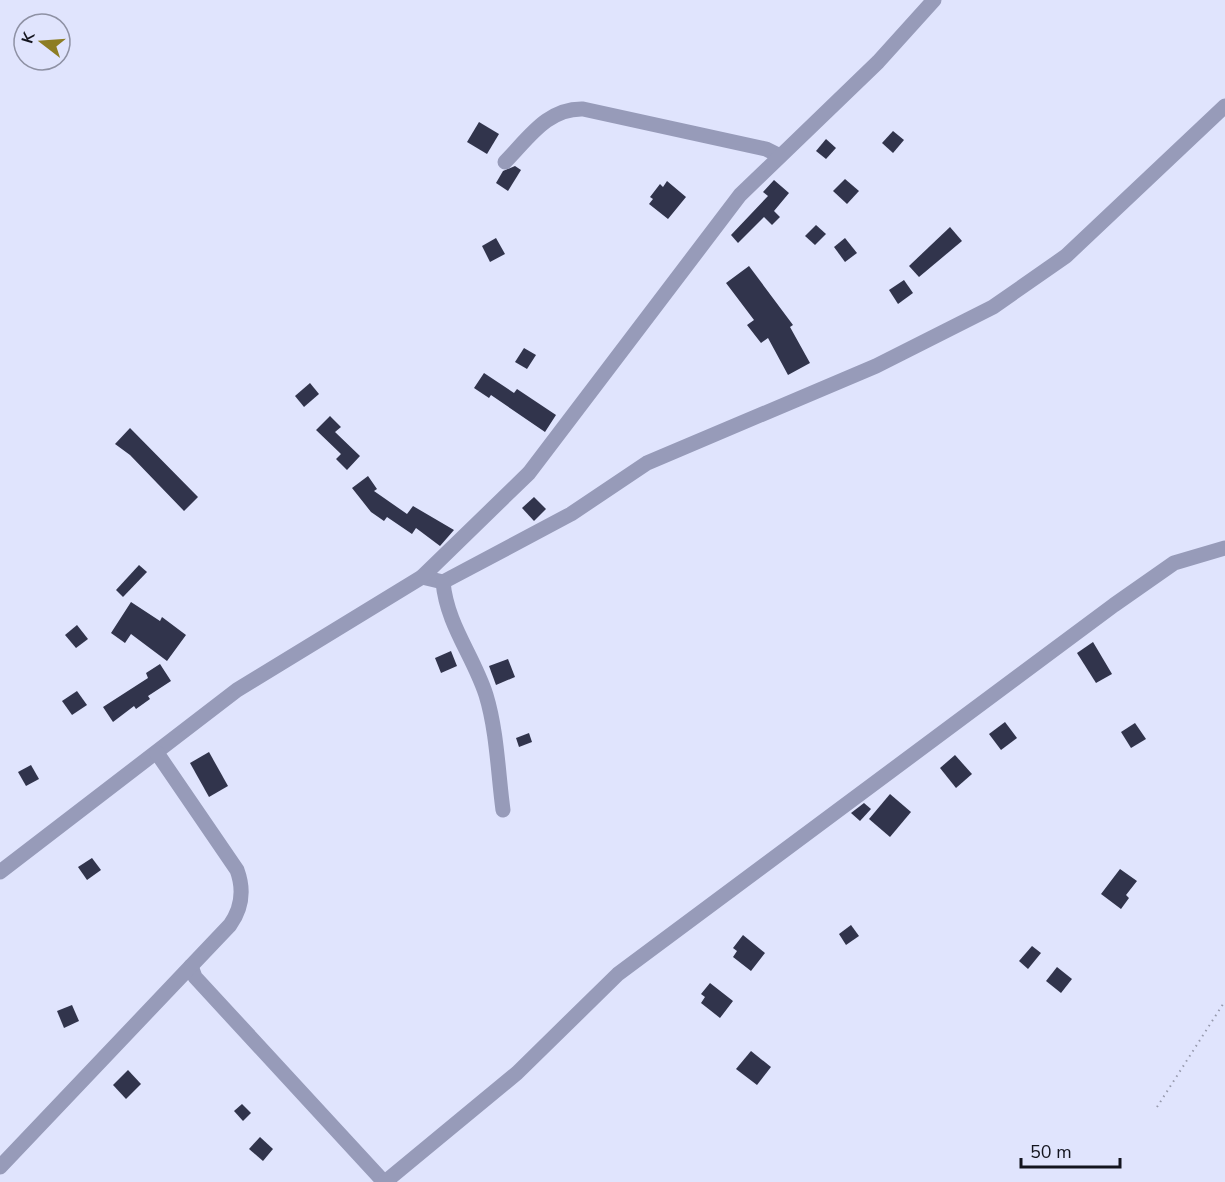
<svg xmlns="http://www.w3.org/2000/svg" width="1225" height="1182" font-family="'Nunito Sans',sans-serif">
<style>
.building{fill:#31344c}
.lines{fill:none;stroke-linecap:round;stroke-linejoin:round}
.path{stroke:#9699ac;stroke-width:2;stroke-dasharray:1.5 4.5;stroke-linecap:butt}
.minor{stroke:#979bb9;stroke-width:15}
</style>
<rect width="100%" height="100%" fill="#e0e4fd"/>
<g class="building">
<polygon points="479,122 499,134 487,154 467,142"/>
<polygon points="893,131 904,140 893,153 882,143"/>
<polygon points="826,139 836,148 826,159 816,151"/>
<polygon points="515,166 521,170 508,191 496,183 503,171"/>
<polygon points="845,179 859,191 847,204 833,191"/>
<polygon points="774,180 789,193 774,211 780,217 772,225 764,217 738,243 731,235 768,196 763,192"/>
<polygon points="667,181 686,197 668,219 649,204 653,199 650,197 660,184 663,187"/>
<polygon points="816,225 826,234 815,245 805,236"/>
<polygon points="950,227 962,241 919,277 909,266"/>
<polygon points="496,238 505,254 490,262 482,246"/>
<polygon points="845,238 857,253 845,262 834,247"/>
<polygon points="749,266 793,325 790,327 810,363 788,375 768,338 761,343 747,325 754,320 726,283"/>
<polygon points="904,280 913,293 898,304 889,290"/>
<polygon points="524,348 536,355 527,369 515,362"/>
<polygon points="484,373 514,393 517,389 556,415 545,432 491,395 489,398 474,388"/>
<polygon points="310,383 319,394 304,407 295,396"/>
<polygon points="330,416 341,427 335,432 360,456 347,470 336,459 341,454 316,430"/>
<polygon points="130,428 198,497 184,511 130,455 115,444"/>
<polygon points="368,476 377,489 374,491 407,514 413,506 454,530 440,546 416,528 412,534 387,517 384,521 371,512 352,488"/>
<polygon points="534,497 546,509 534,521 522,508"/>
<polygon points="139,565 147,572 123,597 116,590"/>
<polygon points="131,602 160,621 162,617 186,635 167,661 131,634 125,643 111,633"/>
<polygon points="77,625 88,639 76,648 65,635"/>
<polygon points="1093,642 1112,674 1096,683 1077,653"/>
<polygon points="451,651 457,666 441,673 435,658"/>
<polygon points="508,659 515,677 496,685 489,666"/>
<polygon points="160,664 171,681 148,696 150,699 136,709 134,706 113,722 103,707 148,678 146,673"/>
<polygon points="77,691 87,705 72,715 62,701"/>
<polygon points="1005,722 1017,738 1001,750 989,734"/>
<polygon points="1135,723 1146,739 1131,748 1121,732"/>
<polygon points="529,733 532,742 519,747 516,738"/>
<polygon points="209,752 228,786 209,797 190,763"/>
<polygon points="955,755 972,774 956,788 940,768"/>
<polygon points="31,765 39,779 26,786 18,772"/>
<polygon points="890,794 911,812 890,837 869,819"/>
<polygon points="864,803 871,809 860,821 851,813"/>
<polygon points="92,858 101,870 87,880 78,867"/>
<polygon points="1120,869 1137,881 1126,895 1129,898 1121,909 1101,894"/>
<polygon points="851,925 859,936 846,945 839,934"/>
<polygon points="743,935 765,953 751,971 733,957 737,951 733,948"/>
<polygon points="1032,946 1041,953 1028,969 1019,961"/>
<polygon points="1057,967 1072,979 1061,993 1046,981"/>
<polygon points="710,983 733,1001 720,1018 701,1003 705,997 701,994"/>
<polygon points="72,1005 79,1021 64,1028 57,1011"/>
<polygon points="751,1051 771,1067 757,1085 736,1069"/>
<polygon points="128,1070 141,1084 126,1099 113,1085"/>
<polygon points="242,1104 251,1113 243,1121 234,1111"/>
<polygon points="260,1137 273,1149 263,1161 249,1149"/>
</g>
<g class="lines">
<polyline class="path" points="1157,1107 1225,1001"/>
<g class="minor">
<path d="M505,162C528,139 547,108 583,109L766,149L780,156"/>
<polyline points="422,577 443,582 571,514 647,463 876,366 993,307 1066,256 1225,106"/>
<path d="M443,582C447,625 473,655 486,695C497,731 498,773 503,810"/>
<polyline points="0,872 237,690 422,577 529,473 740,195 878,62 934,0"/>
<polyline points="191,966 195,977 384,1182"/>
<path d="M0,1167L230,925C242,908 244,889 237,870L157,753"/>
<polyline points="385,1182 517,1073 618,974 1114,605 1174,563 1225,548"/>
</g>
</g>
<g transform="translate(42 42) rotate(287)"><circle r="28" fill="#e0e4fd" stroke="#8e91a4" stroke-width="1.5"/>
<path d="M0-4.5L10 22L0 15L-10 22Z" fill="#8d7d23"/>
<text y="-9" font-size="16" font-weight="bold" text-anchor="middle" fill="#13141e">K</text>
</g>
<path d="M1021 1158v9h99v-9" fill="none" stroke="#13141e" stroke-width="3"/>
<text x="1030" y="1158" font-size="18" fill="#13141e" stroke="#e0e4fd" stroke-width="4.5" paint-order="stroke">50 m</text>
</svg>
